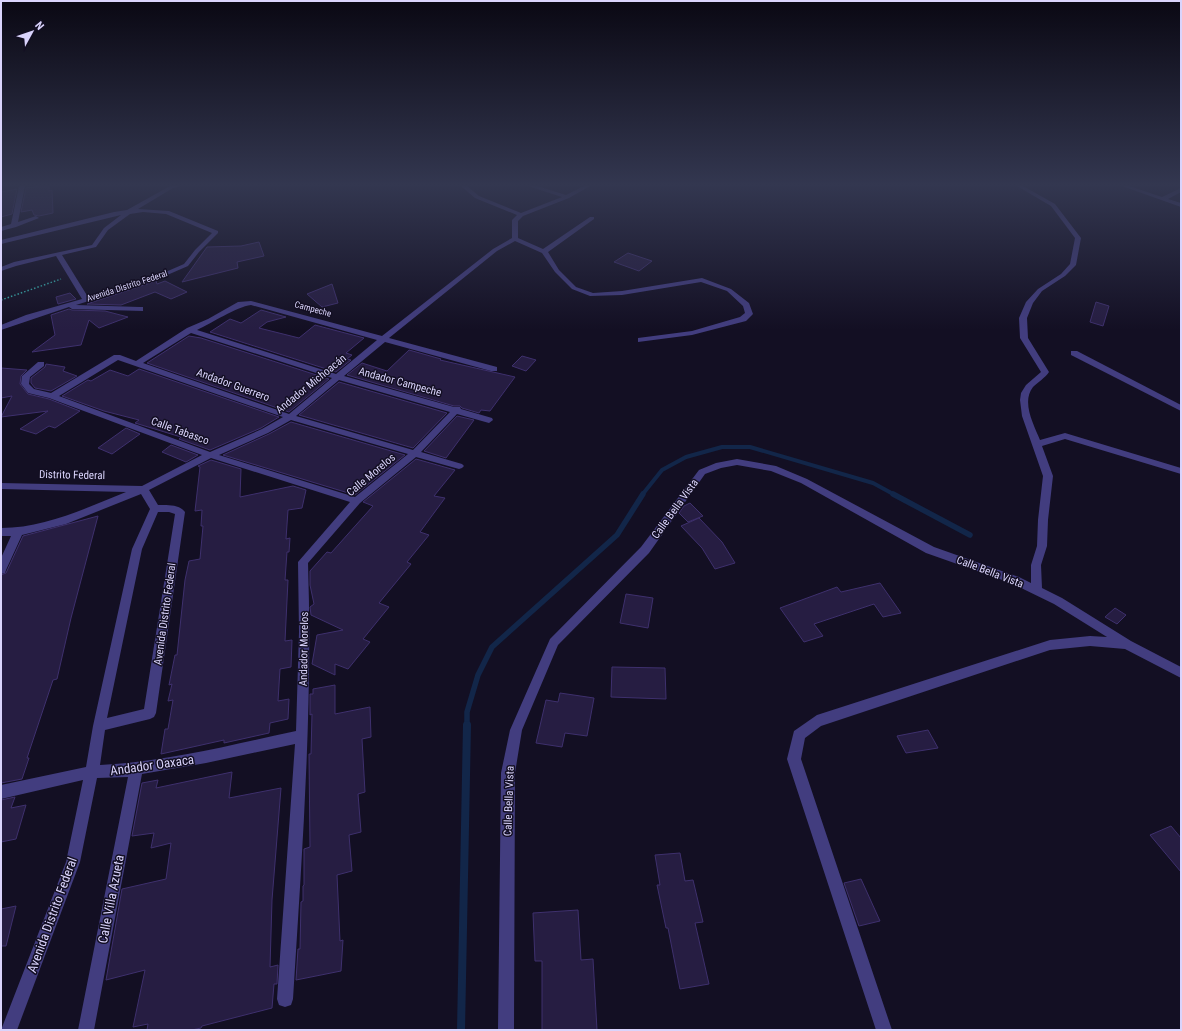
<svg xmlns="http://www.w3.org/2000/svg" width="1182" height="1031" font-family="'Roboto Condensed',sans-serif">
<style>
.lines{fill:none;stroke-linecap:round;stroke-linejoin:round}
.stream-far2{stroke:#122649;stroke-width:4}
.stream-far1{stroke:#122649;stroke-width:5.5}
.stream{stroke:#122649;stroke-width:8}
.building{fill:#261d42;stroke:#3e306d}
.path{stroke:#36aeab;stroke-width:1.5;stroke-dasharray:1.5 2;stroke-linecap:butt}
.minor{fill:#423d7f;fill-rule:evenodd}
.labels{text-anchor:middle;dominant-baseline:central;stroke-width:3;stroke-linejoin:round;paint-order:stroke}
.far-street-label{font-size:9px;fill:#dad4fc;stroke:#130f23}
.street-label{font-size:11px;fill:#dad4fc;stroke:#130f23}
.near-street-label{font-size:13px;fill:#dad4fc;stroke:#130f23}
</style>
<rect width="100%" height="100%" fill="#130f23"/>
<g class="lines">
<polyline class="stream-far2" points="642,495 662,470 686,457 722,447 750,447 873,483 895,495"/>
<g class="stream-far1">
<polyline points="893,494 970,535"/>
<polyline points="467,726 467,712 478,675 492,647 617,535 643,494"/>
</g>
<polyline class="stream" points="461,1030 467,725"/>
</g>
<g class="building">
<polygon points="40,186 49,186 49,191 52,190 53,213 39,216 34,215 32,210 21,212 26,188"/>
<polygon points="17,189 12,214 1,217 1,192"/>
<polygon points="259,242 264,256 237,262 238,268 182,282 207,247 241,246"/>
<polygon points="628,253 652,261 639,271 614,262"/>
<polygon points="156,281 157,284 165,281 187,292 171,299 155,292 121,305 87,304"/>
<polygon points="332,284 338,303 322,307 307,294"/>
<polygon points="70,293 76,299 58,304 56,297"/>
<polygon points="1096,302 1109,306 1103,326 1090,322"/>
<polygon points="69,309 72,310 105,311 128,317 99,328 89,320 81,345 32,352 55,335 51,315"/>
<polygon points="261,310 286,317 267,322 259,328 299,338 315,325 364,338 346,353 352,355 347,359 351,360 336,372 210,332 230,319 241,323"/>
<polygon points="189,336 201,338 329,379 289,412 147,363"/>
<polygon points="409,350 441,359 440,360 515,377 490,411 481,410 479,413 462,408 460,406 454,406 347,375 362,363 387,371"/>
<polygon points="522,356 536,360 526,371 512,366"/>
<polygon points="46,364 65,367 63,371 77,376 51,391 35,388 31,383 31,378 45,367"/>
<polygon points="1,368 27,370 21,376 20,384 28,394 49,399 80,411 55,428 49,426 36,434 20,429 48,411 1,417 12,396 1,398"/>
<polygon points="139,369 279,417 261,428 210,450 179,439 181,437 135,423 139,420 104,411 62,396 88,380 91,381 110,370 128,376"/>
<polygon points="339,382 447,413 413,448 299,415"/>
<polygon points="457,416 474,420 446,458 424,451"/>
<polygon points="291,422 405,455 355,495 223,455 269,434"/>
<polygon points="126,428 140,434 112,454 98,448"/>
<polygon points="171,445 198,455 186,462 162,452"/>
<polygon points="416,459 455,470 434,496 445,498 420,532 429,535 407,562 411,564 379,603 389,607 363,639 370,642 348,669 335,664 335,675 312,664 317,635 343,630 311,615 310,607 314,604 310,585 310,571 327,552 331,553 373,506 363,502"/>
<polygon points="211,460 241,469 240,497 293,486 306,490 302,508 288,510 286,539 290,538 289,552 287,552 285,580 288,580 285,641 292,640 291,667 280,669 278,701 289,699 288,719 270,723 269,733 224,743 224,740 161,754 165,729 168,729 173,700 168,701 172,684 169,685 175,655 177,655 185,580 189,561 200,559 203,526 201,526 202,510 195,511 200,467 198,466"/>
<polygon points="690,503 703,516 688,522 679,513 684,506"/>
<polygon points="98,516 71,618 57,679 53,680 27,758 29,758 22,779 1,783 1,575 6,573 23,536"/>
<polygon points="699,518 722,542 735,563 715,569 702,548 681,526"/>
<polygon points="880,583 901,613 883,617 874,604 814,624 823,636 804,642 780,608 837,587 841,592"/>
<polygon points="626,594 653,598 648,628 620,623"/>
<polygon points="1115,608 1126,615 1117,624 1105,617"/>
<polygon points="612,667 665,668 666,699 611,697"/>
<polygon points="335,685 335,714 370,707 371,737 362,739 365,792 358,794 361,832 349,835 352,871 337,875 340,941 343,940 341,971 296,980 298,949 300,949 301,902 303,901 303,886 304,885 304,849 310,847 309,754 311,754 312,714 310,715 310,694 313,694 313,689"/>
<polygon points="560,693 594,698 587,736 565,733 562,747 536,743 546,700 558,702"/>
<polygon points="928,730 938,748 906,753 897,736"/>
<polygon points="232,772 229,798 281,788 272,900 270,967 278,965 277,984 274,984 272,1008 202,1026 201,1028 192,1030 147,1030 148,1024 133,1027 145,970 106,980 122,889 166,879 171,843 151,848 154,833 132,836 142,783 158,780 156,788"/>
<polygon points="15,797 11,808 26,805 16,839 1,842 1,800"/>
<polygon points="1171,826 1181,838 1181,872 1150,835"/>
<polygon points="680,853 685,881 693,880 703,922 695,923 709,984 680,989 668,928 666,928 657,885 660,885 655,855"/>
<polygon points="861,879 880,921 859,926 844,883"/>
<polygon points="16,906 6,946 1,946 1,909"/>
<polygon points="578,910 581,960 593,959 597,1030 542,1030 542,961 535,961 533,913"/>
</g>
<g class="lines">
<polyline class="path" points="1,300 61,279"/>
<g class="minor">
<polygon points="19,186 25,186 18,222 36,216 39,218 16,227 1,231 1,227 11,224"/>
<path d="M170,186H181L173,188L138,209L169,211L218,231V233L199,252L188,266L158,279L76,305L140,307H143V311L72,309L69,307L1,330V325L26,315L82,299L56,256L16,266L1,271V267L14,262L92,245L104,228L121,215L1,244V240L114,212L127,210ZM143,212L166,214L212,233L195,250L184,264L154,277L88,297L62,255L96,247L108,230L130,214Z"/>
<path d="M461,186H467L479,196L521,213L562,197L531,187L530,186H537L566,195L584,186H590L569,198L523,216L518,221V238L543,249L590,217H594V219L548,252L559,270L576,287L593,293L622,291L702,278L731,289L749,303L753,314L746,321L692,335L638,342V338L692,331L740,317L745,313L743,306L727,291L701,282L622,295L590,296L572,289L555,272L542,253L515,241L497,251L389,338L497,367V371H491L385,342L344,376L454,407H460L461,409L492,418L493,420L489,423L457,414L421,452L462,464L464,466L462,468L459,469L416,457L360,503L308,563C313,709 302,854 293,999L291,1005L285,1007L279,1005L277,999L295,744L206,763L142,774L94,1030H78L128,777L97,778L80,862L17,1030H1L66,862L83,780L1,799V785L86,767L93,726L132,549L150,509L141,494L66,524L22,535L6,570L5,573L1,574V558L11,536H1V528C45,528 86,508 126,492L1,489V483L142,486L202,455L49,398L28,393L21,384L22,376L38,362H44V366L30,377L29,384L34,389L51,393L114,355H120L136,361L187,328L208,319L238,302L251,301L382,336L493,249L512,238V220L517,215L475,198ZM251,305L377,340L336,374L197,330C212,323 236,307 251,305ZM191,333L332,378L289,414L143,363ZM118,360L283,417L262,429L210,452L59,396ZM339,380L450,412L413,450L296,416ZM291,420L408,454L355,497L219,455L268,433ZM211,458L350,502L298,562L299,632L296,731C231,745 166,762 100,765L105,730L150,719L154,717L156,713L185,512C179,504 167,505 158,505L149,490ZM158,512H169L175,514L144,709L107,718L142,549Z"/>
<path d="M1017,186H1023L1055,204L1081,238L1076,265L1065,276L1042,291L1033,303L1027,318L1028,338L1049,372C1045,378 1038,382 1033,387C1021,402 1034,425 1040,440L1065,433L1181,468V474L1065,439L1042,446L1053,476L1048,520L1047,546L1041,565L1042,588L1062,598L1131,641L1181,667V678L1125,649L1090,646L1050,650L821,726L805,738L801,759L892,1030H876L787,759L794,731L817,715L1050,640L1090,636L1107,637L1054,604L1011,583L926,553L801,483L771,471L737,465L721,468L705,474L649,553L558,645L522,730L515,773L514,1030H498L501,773L510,730L550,639L641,547L699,470L716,463L737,459L776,466L807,479L934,547L1019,577L1031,583V565L1037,546L1038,520L1043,476L1022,416L1020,400L1021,393L1026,385L1041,372L1020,338L1019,318L1026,302L1038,289L1061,274L1070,264L1075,238L1051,206Z"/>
<polygon points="1122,186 1129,186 1162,197 1181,188 1181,192 1168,199 1181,203 1181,207"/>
<polygon points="1071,351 1077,351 1181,405 1181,411 1071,355"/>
</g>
</g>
<linearGradient id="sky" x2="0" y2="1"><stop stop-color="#0a0813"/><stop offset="0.56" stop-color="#333750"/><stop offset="1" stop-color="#333750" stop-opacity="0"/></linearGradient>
<rect width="1182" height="330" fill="url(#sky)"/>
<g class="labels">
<g class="far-street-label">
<text transform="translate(127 286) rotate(-18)">Avenida Distrito Federal</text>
<text transform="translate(313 309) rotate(15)">Campeche</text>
</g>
<g class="street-label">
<text transform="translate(400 382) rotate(15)">Andador Campeche</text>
<text transform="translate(311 384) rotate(-39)">Andador Michoacán</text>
<text transform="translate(233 385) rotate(20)">Andador Guerrero</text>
<text transform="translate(180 431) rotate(20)">Calle Tabasco</text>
<text transform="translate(72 475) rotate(1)">Distrito Federal</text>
<text transform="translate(371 475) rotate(-40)">Calle Morelos</text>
<text transform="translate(675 509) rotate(-54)">Calle Bella Vista</text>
<text transform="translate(990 572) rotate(21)">Calle Bella Vista</text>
<text transform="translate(165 614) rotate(-82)">Avenida Distrito Federal</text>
<text transform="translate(304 649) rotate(-89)">Andador Morelos</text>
<text transform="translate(509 801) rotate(-88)">Calle Bella Vista</text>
</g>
<g class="near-street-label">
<text transform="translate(152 765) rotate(-8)">Andador Oaxaca</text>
<text transform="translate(111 899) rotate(-79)">Calle Villa Azueta</text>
<text transform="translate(52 915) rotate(-70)">Avenida Distrito Federal</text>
</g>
</g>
<rect width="1182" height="1031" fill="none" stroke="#dad4fc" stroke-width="4"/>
<g transform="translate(32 32) rotate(50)" stroke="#130f23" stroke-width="3" paint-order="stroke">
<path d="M0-3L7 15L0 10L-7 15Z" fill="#dad4fc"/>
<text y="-6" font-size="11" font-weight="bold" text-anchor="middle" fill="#dad4fc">N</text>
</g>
</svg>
